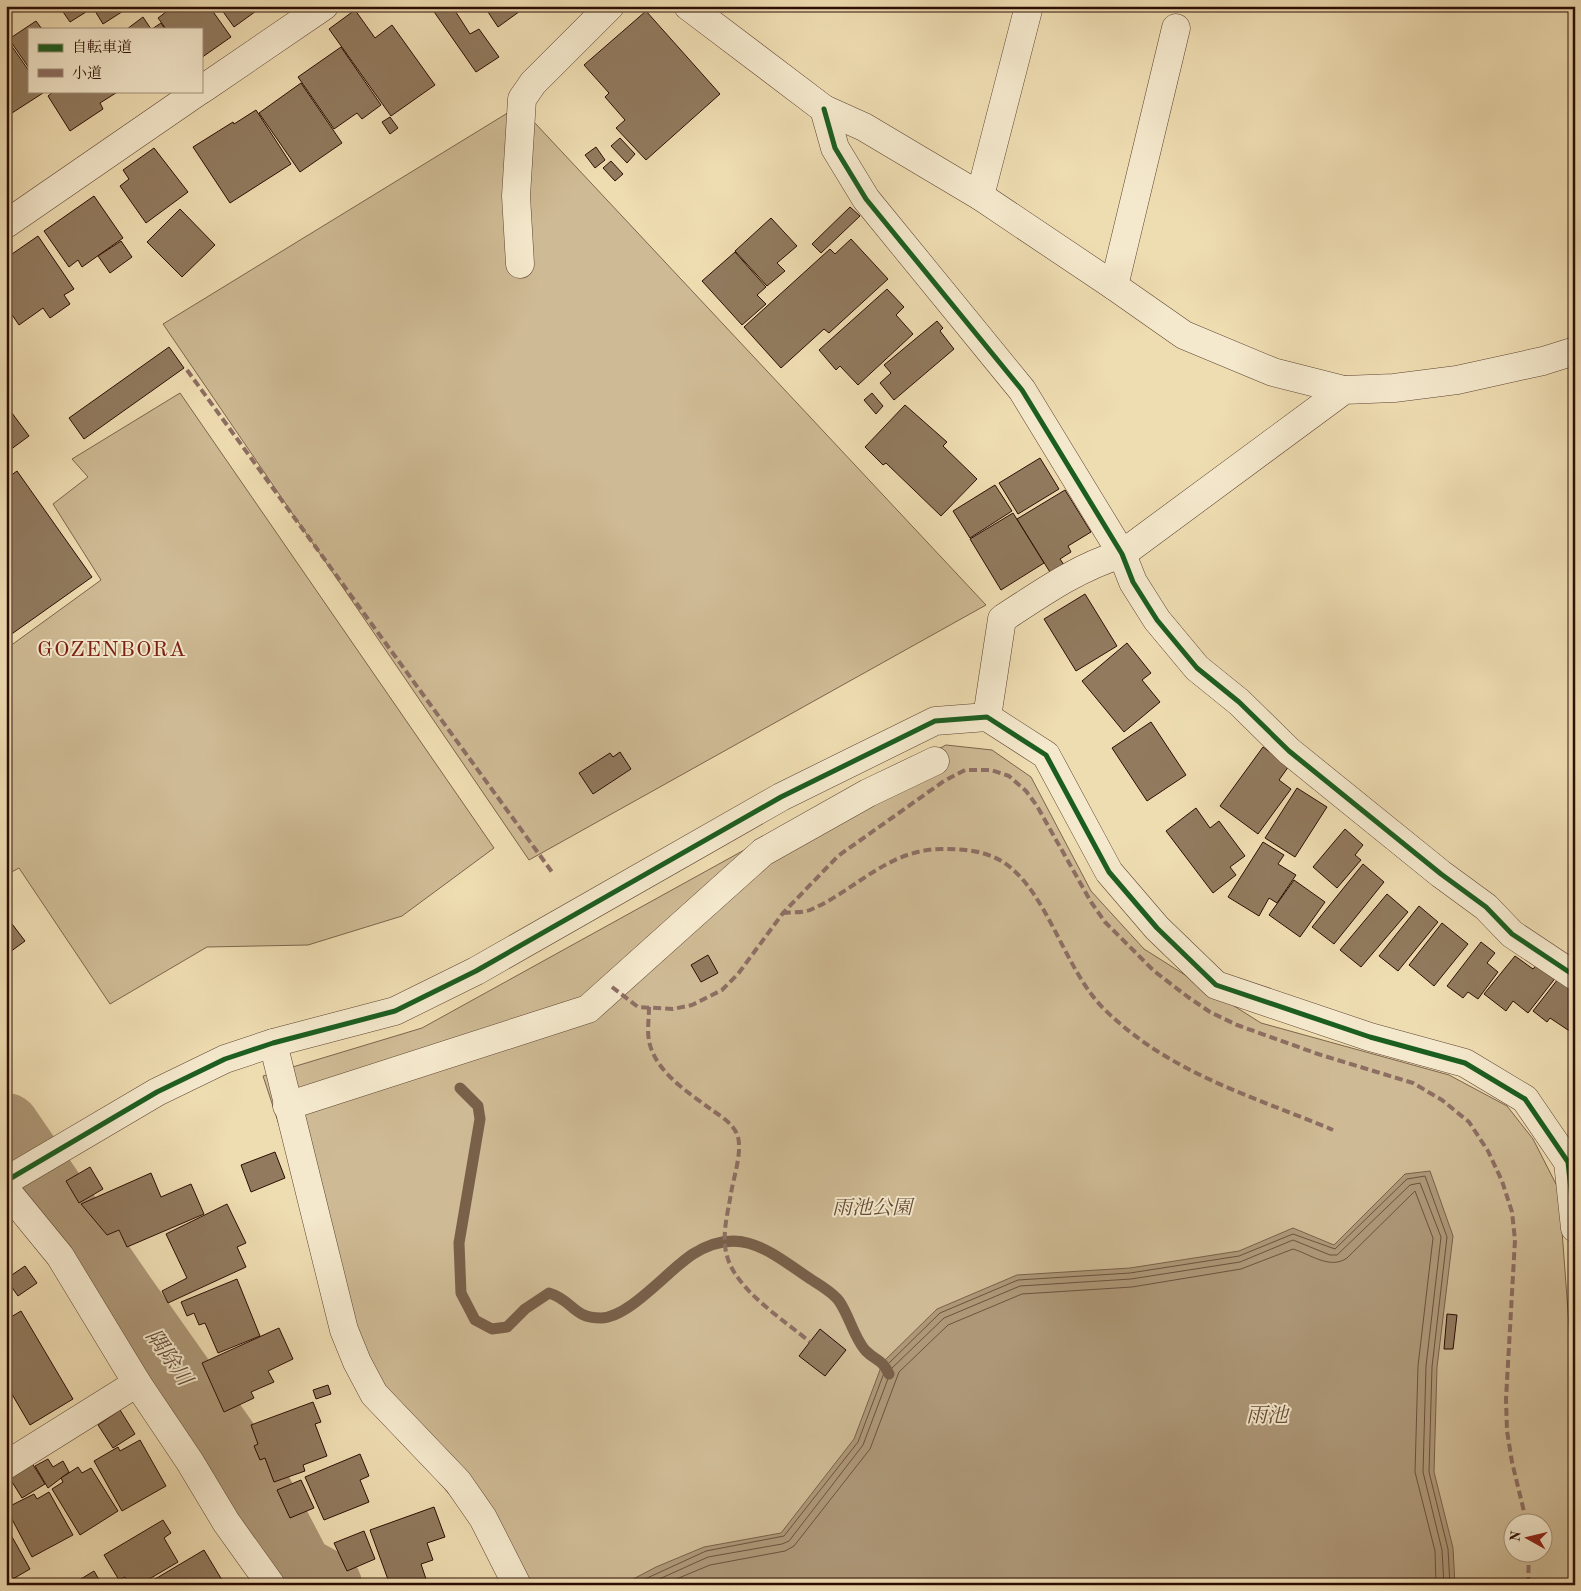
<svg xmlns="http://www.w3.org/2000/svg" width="1581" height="1591" font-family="'Old Standard TT','Noto Serif JP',serif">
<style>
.green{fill:#ceba94;stroke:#7d644c;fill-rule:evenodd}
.water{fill:#ad9777;stroke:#796049}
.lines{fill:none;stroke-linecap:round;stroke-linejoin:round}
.shore{stroke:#6c523e;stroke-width:1}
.stream{stroke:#796049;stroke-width:11}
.river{stroke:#ad9777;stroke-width:68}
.building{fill:#917a5e;stroke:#2c0e04}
.minor-casing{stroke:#5d4230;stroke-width:29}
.minor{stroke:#f5e9cd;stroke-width:28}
.quiet{stroke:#8d6e63;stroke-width:4;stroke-dasharray:8 4;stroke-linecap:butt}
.cycleway-casing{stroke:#f5e9cd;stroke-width:8}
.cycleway{stroke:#1b5e20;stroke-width:5}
.labels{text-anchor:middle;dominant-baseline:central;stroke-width:4;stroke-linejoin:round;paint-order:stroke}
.park-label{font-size:20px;font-style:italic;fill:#654a36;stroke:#f5e9cd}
.water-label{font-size:21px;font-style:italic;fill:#664c38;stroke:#f5e9cd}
.quarter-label{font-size:22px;letter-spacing:1px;fill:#7a1f14;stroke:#f5e9cd}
</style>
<rect width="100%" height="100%" fill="#efddb2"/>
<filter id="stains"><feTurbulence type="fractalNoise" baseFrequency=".004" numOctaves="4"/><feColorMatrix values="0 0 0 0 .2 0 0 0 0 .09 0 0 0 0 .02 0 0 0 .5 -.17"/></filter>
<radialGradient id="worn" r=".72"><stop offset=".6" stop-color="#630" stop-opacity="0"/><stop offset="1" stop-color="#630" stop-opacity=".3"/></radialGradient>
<g class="green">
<polygon points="519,106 986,605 529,860 163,324"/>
<polygon points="180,393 494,848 402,916 308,945 207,947 110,1004 19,868 6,875 6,649 101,580 53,504 88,477 72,459"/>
<path d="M946,745L992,750L1031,777L1091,891L1144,949L1261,1023L1449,1075L1507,1106L1533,1139L1559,1190L1575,1406V1585H506L474,1524L420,1459L373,1410L263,1076L422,1028L766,838ZM1514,1524H1544V1554H1514Z"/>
</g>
<polygon class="water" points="1430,1171 1453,1236 1437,1367 1434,1472 1453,1548 1455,1585 622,1585 656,1567 704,1547 781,1533 854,1439 883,1362 937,1309 1017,1275 1130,1268 1239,1251 1293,1228 1334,1245 1405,1174"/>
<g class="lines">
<g class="shore">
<polyline points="632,1585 706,1551 784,1536 858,1442 887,1365 940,1313 1018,1280 1130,1273 1239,1256 1293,1234 1335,1249 1407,1179 1425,1176 1447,1237 1432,1367 1429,1472 1448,1549 1450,1585"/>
<polyline points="646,1585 708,1557 782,1544 789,1541 863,1445 892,1368 944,1318 1020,1286 1131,1279 1240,1262 1293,1240 1330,1255 1337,1255 1410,1185 1420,1183 1441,1237 1426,1366 1423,1472 1442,1550 1444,1585"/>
<path d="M662,1585L710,1565L785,1551L794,1546L870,1449L899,1372L948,1325L1022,1294L1132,1287L1241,1269L1293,1249C1310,1254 1330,1270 1347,1258L1415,1191L1433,1238L1418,1366L1415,1472L1435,1551L1436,1585"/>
</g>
<path class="stream" d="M460,1088L478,1106L480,1119L459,1243L461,1293L475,1320L492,1329L507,1327L525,1309L549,1293C573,1300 572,1318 601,1318C630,1317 668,1270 693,1254C739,1225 768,1250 806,1276C816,1283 832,1291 839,1301C849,1315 855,1340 866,1351C877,1362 881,1358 889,1374"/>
<polyline class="river" points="6,1127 122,1296 254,1483 299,1569 328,1585"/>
</g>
<g class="building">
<polygon points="6,6 12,9 6,13"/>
<polygon points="59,6 83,6 86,12 70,22"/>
<polygon points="92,6 131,6 103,24"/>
<polygon points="174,6 209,6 231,37 201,58 201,29 166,29 158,18"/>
<polygon points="219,6 263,6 234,27"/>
<polygon points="430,6 452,6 470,34 479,29 499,57 476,72"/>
<polygon points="484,6 527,6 498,27"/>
<polygon points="355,10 375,38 392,25 435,85 391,116 329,29"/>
<polygon points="646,11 720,94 646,160 616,128 625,120 605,97 609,93 584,65"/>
<polygon points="143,17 151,29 127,29"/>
<polygon points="36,21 42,29 29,29 29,68 9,39"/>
<polygon points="161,23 165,29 152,29"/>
<polygon points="11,45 29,71 29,91 42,91 43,93 12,113 6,104 6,48"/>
<polygon points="341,47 381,105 362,119 357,113 334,129 298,77"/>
<polygon points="301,83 342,143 300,172 259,113"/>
<polygon points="54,91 119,91 100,103 103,109 70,131 48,96"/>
<polygon points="256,110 291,164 230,203 193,147 233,122 234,124"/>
<polygon points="390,117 398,128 390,134 382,122"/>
<polygon points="620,138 635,154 627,163 611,146"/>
<polygon points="596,147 605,160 595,168 585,155"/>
<polygon points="154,148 188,192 146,223 120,186 129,179 123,170"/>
<polygon points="611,161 623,174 615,181 603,168"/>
<polygon points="94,196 123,238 82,267 78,260 69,267 44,231"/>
<polygon points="850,207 860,216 821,253 812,244"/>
<polygon points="180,209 215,245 182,277 147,242"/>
<polygon points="771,218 797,246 777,263 785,271 767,286 735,251"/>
<polygon points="38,236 74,289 64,295 70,304 50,318 43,308 19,325 6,306 6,246 12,254"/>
<polygon points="851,239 888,279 829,333 824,329 781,368 744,327 830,249 835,254"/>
<polygon points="121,241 132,257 110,273 98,256"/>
<polygon points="735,252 766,287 757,295 766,304 742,325 702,281"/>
<polygon points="887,289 904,307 896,315 913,334 858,385 840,366 836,370 819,350"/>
<polygon points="937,321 943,328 940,331 954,349 894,400 880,383 891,373 884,365"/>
<polygon points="169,347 184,368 84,439 69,418"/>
<polygon points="872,393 883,406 876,414 864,400"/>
<polygon points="6,405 29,436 10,450 6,445"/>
<polygon points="905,405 947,442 943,446 977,479 941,516 886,463 883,465 865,447"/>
<polygon points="1040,458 1059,489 1018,514 999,483"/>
<polygon points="17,471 92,577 6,638 6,479"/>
<polygon points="995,485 1012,511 970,538 953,511"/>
<polygon points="1065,490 1091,532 1068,546 1071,552 1060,559 1066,568 1053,577 1017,519"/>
<polygon points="1013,513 1044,563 1001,590 970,539"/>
<polygon points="1085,594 1117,646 1076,671 1044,619"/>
<polygon points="1127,643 1151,673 1142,680 1160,702 1124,732 1082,681"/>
<polygon points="1151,722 1186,775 1147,801 1112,748"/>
<polygon points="1263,747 1289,766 1279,780 1291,789 1258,834 1220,806"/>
<polygon points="620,752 631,769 593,794 579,773 610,753 613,757"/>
<polygon points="1297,788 1327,807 1295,857 1265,838"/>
<polygon points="1196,808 1210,828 1219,821 1245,856 1230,867 1236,875 1213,893 1166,831"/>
<polygon points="1345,829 1363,845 1355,855 1361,860 1337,888 1313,867"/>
<polygon points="1263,842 1284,855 1278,864 1296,875 1277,903 1269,898 1259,916 1228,897"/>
<polygon points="1363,864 1384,882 1334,944 1312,927"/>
<polygon points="1294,880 1325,902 1300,937 1269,915"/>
<polygon points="1387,894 1408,912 1361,967 1340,950"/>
<polygon points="1419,906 1438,922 1398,971 1379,956"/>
<polygon points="6,916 25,941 6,955"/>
<polygon points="1442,923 1468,944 1434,986 1409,965"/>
<polygon points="1481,942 1495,953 1487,963 1498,972 1478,999 1468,992 1463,998 1447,986"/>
<polygon points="708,955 718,973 701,982 691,965"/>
<polygon points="1515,956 1533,969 1539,962 1557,976 1528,1013 1513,1001 1506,1011 1484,994"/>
<polygon points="1558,979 1575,992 1575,1029 1571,1032 1550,1018 1547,1022 1533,1011"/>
<polygon points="275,1152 285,1178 251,1192 241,1165"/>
<polygon points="90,1167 103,1189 79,1203 66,1181"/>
<polygon points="151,1173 161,1197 191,1184 204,1214 127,1247 119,1230 107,1235 81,1204"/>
<polygon points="227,1204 246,1243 237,1247 246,1267 168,1303 162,1291 187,1278 166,1234"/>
<polygon points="25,1266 37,1283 18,1296 6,1279"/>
<polygon points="237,1279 260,1336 218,1353 205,1323 199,1325 194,1313 187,1316 181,1302"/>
<polygon points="21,1311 73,1399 30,1425 6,1384 6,1320"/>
<polygon points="1447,1314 1457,1315 1453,1349 1444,1349"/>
<polygon points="279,1328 293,1359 268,1371 274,1382 251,1392 254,1398 224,1412 202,1363"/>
<polygon points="820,1329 846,1350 825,1376 799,1356"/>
<polygon points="328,1385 331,1394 316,1399 313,1390"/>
<polygon points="313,1402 321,1422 315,1424 327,1456 303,1465 305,1471 274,1482 265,1458 260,1460 254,1446 258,1444 251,1425"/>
<polygon points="120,1410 135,1434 113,1448 98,1425"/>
<polygon points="140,1440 166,1486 122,1511 94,1461 118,1447 120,1451"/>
<polygon points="360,1454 369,1476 360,1480 369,1502 324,1520 305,1477"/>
<polygon points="48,1459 53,1467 63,1461 69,1472 48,1488 35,1466"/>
<polygon points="32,1463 45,1484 22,1498 9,1477"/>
<polygon points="78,1467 82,1473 91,1468 118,1511 80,1535 52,1489 63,1482 61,1478"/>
<polygon points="301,1480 314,1508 290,1518 277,1490"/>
<polygon points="49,1492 73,1535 32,1557 6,1508 34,1494 37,1499"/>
<polygon points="434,1507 445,1537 427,1543 433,1560 421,1564 428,1585 390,1585 370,1530"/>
<polygon points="163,1520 171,1533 164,1538 178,1562 139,1585 129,1585 125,1577 119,1580 104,1555"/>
<polygon points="6,1526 30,1569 6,1583"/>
<polygon points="364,1531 375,1559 347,1571 334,1543"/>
<polygon points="204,1550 225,1585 145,1585"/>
<polygon points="94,1571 102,1585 71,1585"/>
</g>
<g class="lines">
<defs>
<g id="minor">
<polyline points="688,6 824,109 864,127 980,196 1114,286 1184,335 1273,372 1344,390"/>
<polyline points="201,90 324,6"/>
<polyline points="824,109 835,148 866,199 1022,390 1122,554 1133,582 1157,620 1197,668 1239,702 1289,751 1441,874 1486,907 1512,934 1575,976"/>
<polyline points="980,196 1029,6"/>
<polyline points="6,224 199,91"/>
<polyline points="520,264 516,196 522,99 533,83 610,6"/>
<polyline points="1114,286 1176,28"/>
<path d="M987,717L1002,619C1040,594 1078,567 1122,554L1344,390L1394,388L1457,380L1543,361L1575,351"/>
<polyline points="273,1043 344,1330 357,1362 374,1394 458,1482 483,1518 517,1585"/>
<polyline points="287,1106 588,1009 763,852 868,793 935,761"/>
<polyline points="6,1181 157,1092 225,1059 273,1043 395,1011 476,971 781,797 935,721 987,717 1046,755 1109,872 1157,928 1216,985 1370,1037 1465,1063 1525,1099 1568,1162 1575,1228"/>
<polyline points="6,1190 60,1256 137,1383 190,1462 226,1522 271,1585"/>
<polyline points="6,1465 137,1383"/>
</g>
</defs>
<use href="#minor" class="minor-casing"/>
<use href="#minor" class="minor"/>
<g class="quiet">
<polyline points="187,370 552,872"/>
<path d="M783,913C791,912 802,913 810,910C857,890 888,848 945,849C964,849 986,851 1003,862C1048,891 1064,970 1105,1010C1171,1074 1250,1095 1333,1130"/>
<polyline points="612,987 638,1007 673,1009 692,1005 722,990 738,974 783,913 838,856 944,781 965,770 991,770 1009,776 1026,791 1037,806 1091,902 1105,922 1154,971 1188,997 1210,1012 1237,1025 1318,1054 1413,1083 1442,1100 1469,1122 1488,1151 1502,1181 1512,1212 1515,1240 1506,1399 1507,1431 1512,1462 1527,1524"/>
<path d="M649,1007C649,1018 647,1031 649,1041C655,1072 689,1093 712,1110C722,1117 734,1124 738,1137C742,1153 734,1176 731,1193C728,1213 721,1236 727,1256C736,1290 784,1320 810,1342"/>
<polyline points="1528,1585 1529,1554"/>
</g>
<defs>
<g id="cycleway">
<polyline points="824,109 835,148 866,199 1022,390 1122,554 1133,582 1157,620 1197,668 1239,702 1289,751 1441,874 1486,907 1512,934 1575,976"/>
<polyline points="6,1181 157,1092 225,1059 273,1043 395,1011 476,971 781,797 935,721 987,717 1046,755 1109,872 1157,928 1216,985 1370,1037 1465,1063 1525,1099 1568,1162 1575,1228"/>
</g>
</defs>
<use href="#cycleway" class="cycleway-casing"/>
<use href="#cycleway" class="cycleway"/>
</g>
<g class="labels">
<g class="park-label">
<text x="872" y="1209">雨池公園</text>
</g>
<g class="water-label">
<text transform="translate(168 1358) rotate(55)">隅除川</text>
<text x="1267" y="1416">雨池</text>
</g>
<g class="quarter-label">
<text x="112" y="650">GOZENBORA</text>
</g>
</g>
<rect width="1581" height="1591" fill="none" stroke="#efddb2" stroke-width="25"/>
<rect x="8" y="8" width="1566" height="1576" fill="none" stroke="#2c0e04" stroke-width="2.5"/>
<rect x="12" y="12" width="1556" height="1566" fill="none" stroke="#2c0e04"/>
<rect x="28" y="28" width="175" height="65" fill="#f5e9cd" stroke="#a5917d"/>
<rect x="38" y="44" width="25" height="8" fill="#1b5e20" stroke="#a5917d"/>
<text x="72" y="52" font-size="15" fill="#2c0e04">自転車道</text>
<rect x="38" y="69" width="25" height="8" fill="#8d6e63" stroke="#a5917d"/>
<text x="72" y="78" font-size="15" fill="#2c0e04">小道</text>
<g transform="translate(1528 1538) rotate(278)"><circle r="24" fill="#f5e9cd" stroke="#a5917d"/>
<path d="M0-4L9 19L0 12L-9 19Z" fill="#8f2418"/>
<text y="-8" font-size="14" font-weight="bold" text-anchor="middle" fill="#2c0e04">N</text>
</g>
<rect width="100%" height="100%" filter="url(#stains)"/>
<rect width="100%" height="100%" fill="url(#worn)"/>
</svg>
